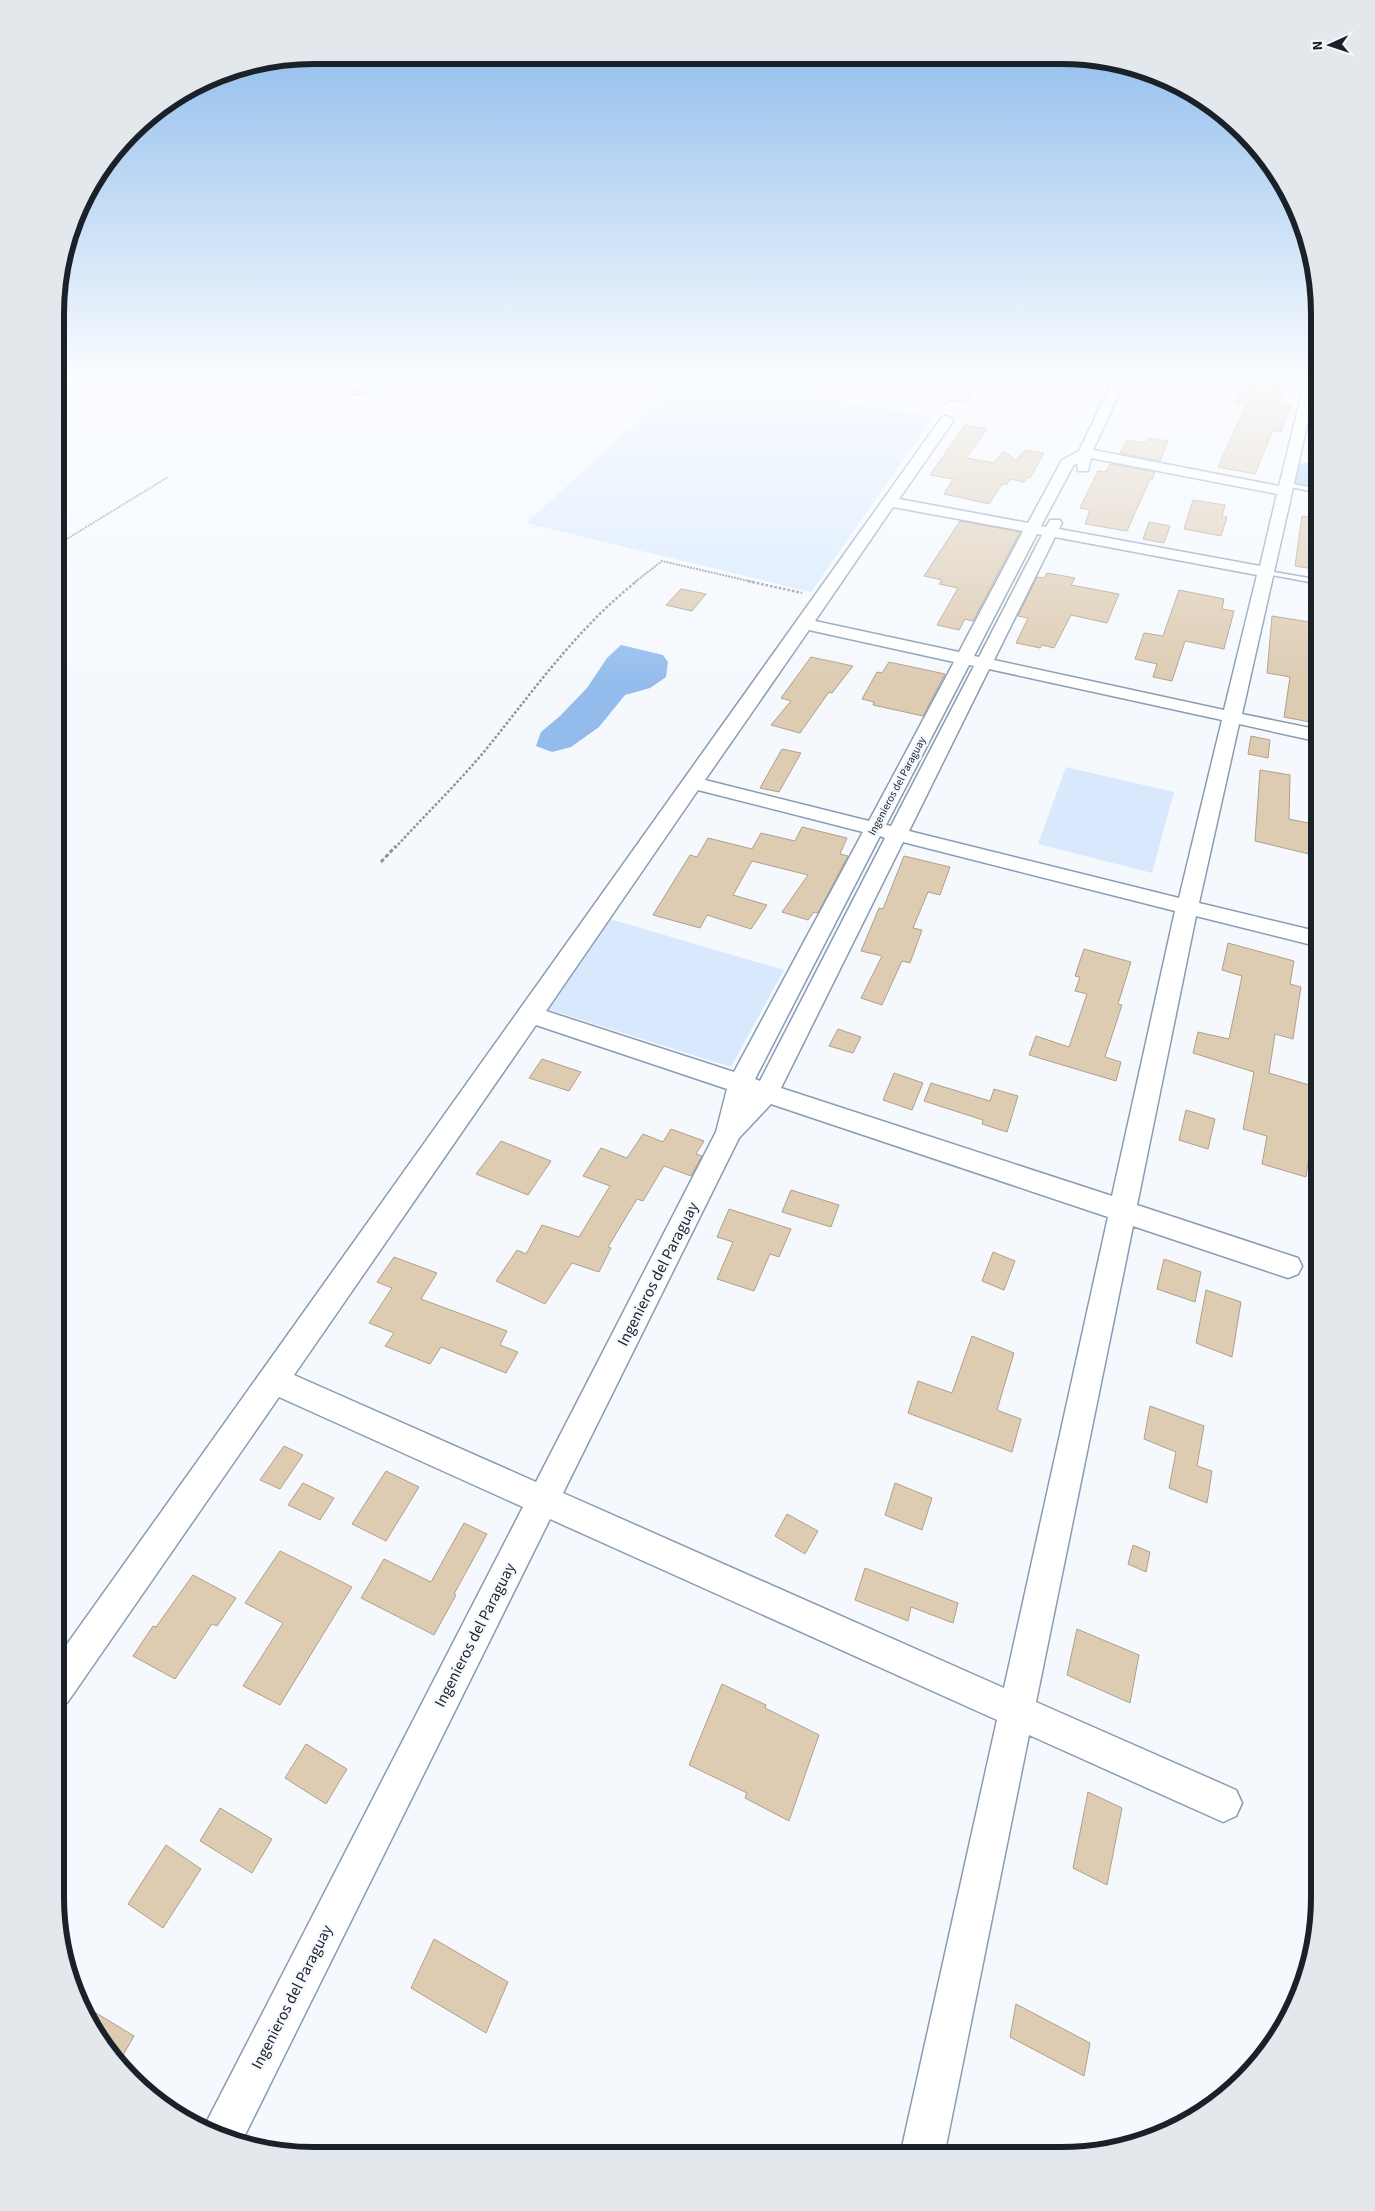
<svg xmlns="http://www.w3.org/2000/svg" width="1375" height="2211" font-family="'Source Sans 3',sans-serif">
<style>
.green{fill:#d8e9fe}
.forest{fill:#a1cafb}
.water{fill:#93bcec}
.building{fill:#ddcbb2;stroke:#b2a088}
.lines{fill:none;stroke-linecap:round;stroke-linejoin:round}
.service-casing{stroke:#899cb2;stroke-width:3}
.minor-casing{stroke:#899cb2;stroke-width:3}
.path-far2{stroke:#8e939a;stroke-width:2;stroke-dasharray:2 1;stroke-linecap:butt}
.path-far1{stroke:#8e939a;stroke-width:2.5;stroke-dasharray:2.5 2;stroke-linecap:butt}
.path{stroke:#8e939a;stroke-width:3;stroke-dasharray:4 2.5;stroke-linecap:butt}
.service{fill:#fff;fill-rule:evenodd}
.minor{fill:#fff;fill-rule:evenodd}
.labels{text-anchor:middle;dominant-baseline:central;stroke-width:5;stroke-linejoin:round;paint-order:stroke}
.far-street-label{font-size:11px;fill:#1a2129;stroke:#f5f9fe}
.near-street-label{font-size:16px;fill:#1a2129;stroke:#f5f9fe}
.rim{fill:none;stroke:#1a2129;stroke-width:6}
</style>
<rect width="100%" height="100%" fill="#f5f9fe"/>
<g class="green">
<polygon points="688,376 933,417 811,592 526,523"/>
<polygon points="1066,767 1174,792 1152,873 1038,844"/>
<polygon points="610,919 784,970 731,1067 547,1009"/>
</g>
<g class="forest">
<polygon points="1320,408 1320,437 1308,432 1308,419 1314,409"/>
<polygon points="1320,460 1320,477 1318,478 1320,480 1320,489 1297,485 1295,476 1299,464"/>
</g>
<polygon class="water" points="621,645 663,655 668,662 666,677 650,688 625,695 599,727 571,747 552,752 536,746 541,732 560,716 587,688 607,658"/>
<g class="building">
<polygon points="1244,384 1283,389 1278,403 1291,405 1281,432 1273,430 1255,474 1218,467 1246,405 1234,403"/>
<polygon points="965,425 987,429 966,458 994,463 1003,451 1016,460 1025,450 1044,453 1030,478 1027,478 1024,482 1010,479 1007,484 1002,484 989,504 944,494 953,479 930,475"/>
<polygon points="1149,438 1168,441 1160,461 1120,453 1127,440 1146,443"/>
<polygon points="1110,464 1155,472 1152,480 1150,479 1127,531 1085,524 1090,510 1080,508 1098,471 1106,472"/>
<polygon points="1193,500 1225,505 1222,516 1227,517 1221,536 1184,529"/>
<polygon points="1302,516 1320,519 1320,570 1295,566"/>
<polygon points="960,521 1020,532 973,621 965,619 959,630 937,625 958,588 939,584 942,580 924,576"/>
<polygon points="1149,522 1170,526 1164,543 1143,539"/>
<polygon points="1047,573 1075,578 1071,585 1119,594 1107,623 1071,615 1054,648 1042,645 1040,648 1016,643 1028,618 1018,616 1037,577 1044,578"/>
<polygon points="681,589 706,594 692,611 666,605"/>
<polygon points="1179,590 1224,599 1222,609 1234,611 1224,649 1185,641 1172,681 1153,677 1157,664 1135,659 1144,633 1163,636"/>
<polygon points="1272,616 1316,623 1313,665 1319,666 1320,724 1284,717 1290,677 1267,673"/>
<polygon points="811,657 853,666 832,693 829,692 800,733 771,725 791,701 781,698"/>
<polygon points="889,662 945,674 923,716 873,705 874,702 862,699 877,672 882,673"/>
<polygon points="1251,736 1270,740 1268,758 1248,754"/>
<polygon points="782,749 801,753 779,792 760,788"/>
<polygon points="1260,770 1290,775 1289,819 1313,824 1309,854 1255,841"/>
<polygon points="802,827 847,838 840,854 848,856 818,913 814,912 808,920 782,912 808,875 752,861 733,895 767,905 751,929 707,915 700,928 653,915 690,855 697,857 708,838 752,849 761,833 795,841"/>
<polygon points="904,856 950,867 940,895 928,892 913,928 922,930 910,963 902,961 882,1005 861,998 882,956 861,951 879,908 883,909"/>
<polygon points="1228,943 1294,961 1290,984 1301,987 1293,1039 1275,1034 1269,1073 1316,1087 1311,1124 1314,1124 1306,1177 1262,1164 1267,1136 1243,1129 1254,1072 1193,1053 1198,1032 1229,1039 1242,976 1222,970"/>
<polygon points="1084,949 1131,962 1118,1004 1122,1005 1105,1057 1121,1062 1116,1081 1029,1055 1036,1036 1069,1047 1087,994 1075,991 1080,977 1075,976"/>
<polygon points="838,1029 861,1037 853,1053 829,1046"/>
<polygon points="542,1059 581,1072 569,1091 529,1078"/>
<polygon points="894,1073 923,1083 912,1110 883,1100"/>
<polygon points="931,1083 990,1101 994,1089 1018,1096 1007,1132 982,1124 983,1120 924,1101"/>
<polygon points="1186,1110 1215,1119 1208,1149 1179,1140"/>
<polygon points="671,1129 704,1141 696,1154 702,1156 691,1176 664,1166 643,1201 637,1199 608,1247 611,1248 599,1272 572,1263 545,1304 496,1281 517,1250 526,1254 542,1225 579,1237 610,1186 583,1176 601,1148 627,1158 643,1134 663,1142"/>
<polygon points="501,1141 551,1161 528,1195 476,1174"/>
<polygon points="791,1190 839,1205 831,1227 782,1212"/>
<polygon points="729,1209 791,1229 779,1257 770,1254 754,1291 717,1279 733,1242 717,1237"/>
<polygon points="993,1252 1015,1261 1004,1290 982,1281"/>
<polygon points="394,1257 437,1273 421,1299 507,1331 500,1345 518,1352 506,1373 441,1347 430,1364 385,1346 394,1333 369,1323 392,1288 377,1282"/>
<polygon points="1164,1259 1201,1272 1195,1302 1157,1289"/>
<polygon points="1206,1290 1241,1302 1232,1357 1196,1343"/>
<polygon points="972,1336 1014,1353 997,1410 1021,1419 1012,1452 908,1413 918,1381 952,1393"/>
<polygon points="1150,1406 1204,1426 1197,1466 1212,1471 1207,1503 1169,1488 1176,1452 1144,1439"/>
<polygon points="284,1446 303,1455 280,1489 260,1480"/>
<polygon points="386,1471 419,1487 386,1541 352,1524"/>
<polygon points="303,1483 334,1498 320,1520 288,1505"/>
<polygon points="895,1483 932,1498 922,1530 885,1515"/>
<polygon points="787,1514 818,1531 805,1554 775,1536"/>
<polygon points="464,1523 487,1534 454,1594 456,1595 434,1635 361,1598 384,1559 431,1582"/>
<polygon points="1133,1545 1150,1552 1146,1572 1128,1564"/>
<polygon points="280,1551 352,1587 280,1705 243,1686 283,1623 245,1603"/>
<polygon points="865,1568 958,1603 953,1623 911,1607 908,1621 855,1600"/>
<polygon points="193,1575 236,1598 217,1626 212,1624 175,1679 133,1656 153,1626 156,1627"/>
<polygon points="1077,1629 1139,1655 1130,1703 1067,1675"/>
<polygon points="722,1684 766,1705 765,1708 819,1735 789,1821 745,1798 747,1793 689,1765"/>
<polygon points="306,1744 347,1769 326,1804 285,1778"/>
<polygon points="1088,1792 1122,1808 1107,1885 1073,1868"/>
<polygon points="220,1808 272,1839 252,1873 200,1841"/>
<polygon points="166,1845 201,1869 163,1928 128,1904"/>
<polygon points="434,1939 508,1982 486,2033 411,1988"/>
<polygon points="78,2002 134,2036 118,2064 108,2055"/>
<polygon points="1016,2004 1090,2043 1084,2076 1010,2037"/>
</g>
<g class="lines">
<defs>
<g id="service">
<polygon points="405,376 414,376 356,394 351,393"/>
<polygon points="1287,483 1320,489 1320,493 1285,486 1285,484"/>
<polygon points="1263,570 1320,580 1320,584 1266,574 1263,574"/>
</g>
<path id="minor" d="M1115,376H1127L1093,450L1279,486L1303,388L1251,380L1245,376H1273L1320,383V391L1315,390L1242,714L1320,730V742L1239,724L1199,903L1320,932V947L1196,916L1137,1205L1298,1258L1302,1266L1298,1274L1288,1278L1133,1226L1036,1702L1236,1790L1242,1803L1236,1816L1223,1822L1029,1735L944,2156H900L997,1720L550,1519L241,2143L214,2136L203,2130L206,2123L523,1507L279,1397L67,1703L55,1709V1661L942,417L947,416L954,420L899,499L1028,523L1062,460L1079,451ZM1091,458L1277,494L1260,566L1059,529L1062,523L1060,520H1050L1046,527L1041,526L1073,466L1077,463L1078,471H1088ZM893,507L1023,531L959,652L815,621ZM1037,534L1042,535L979,657L974,656ZM1055,537L1257,575L1224,710L994,660ZM809,630L954,662L869,821L705,780ZM969,665L974,666L891,826L886,825ZM989,669L1222,720L1179,898L909,831ZM698,790L863,832L734,1072L546,1011ZM880,836L885,838L760,1081L755,1079ZM903,842L1175,911L1112,1196L781,1088ZM536,1025L727,1089L716,1132L536,1482L294,1375ZM771,1104L1108,1217L1004,1688L563,1493L739,1138Z"/>
</defs>
<use href="#service" class="service-casing"/>
<use href="#minor" class="minor-casing"/>
<g class="path-far2">
<polyline points="943,404 950,400 964,402 985,376"/>
<polyline points="57,545 168,477"/>
<polyline points="635,582 662,561 753,582"/>
</g>
<g class="path-far1">
<polyline points="748,581 802,593"/>
<path d="M395,848C424,816 455,786 483,753C532,693 576,629 637,581"/>
</g>
<polyline class="path" points="381,862 396,846"/>
<use href="#service" class="service"/>
<use href="#minor" class="minor"/>
</g>
<linearGradient id="sky" x2="0" y2="1"><stop stop-color="#86b7ea"/><stop offset="0.55" stop-color="#fafcff"/><stop offset="1" stop-color="#fafcff" stop-opacity="0"/></linearGradient>
<rect width="1375" height="685" fill="url(#sky)"/>
<g class="labels">
<g class="far-street-label">
<text transform="translate(897 786) rotate(-62)">Ingenieros del Paraguay</text>
</g>
<g class="near-street-label">
<text transform="translate(658 1274) rotate(-63)">Ingenieros del Paraguay</text>
<text transform="translate(475 1635) rotate(-63)">Ingenieros del Paraguay</text>
<text transform="translate(292 1997) rotate(-63)">Ingenieros del Paraguay</text>
</g>
</g>
<path d="M0 0H1375V2211H0ZM314 64H1061A250 250 0 0 1 1311 314V1897A250 250 0 0 1 1061 2147H314A250 250 0 0 1 64 1897V314A250 250 0 0 1 314 64Z" fill="#e3e8ed" fill-rule="evenodd"/>
<path class="rim" d="M314 64H1061A250 250 0 0 1 1311 314V1897A250 250 0 0 1 1061 2147H314A250 250 0 0 1 64 1897V314A250 250 0 0 1 314 64Z"/>
<g transform="translate(1330 45) rotate(267)" stroke="#f5f9fe" stroke-width="4" paint-order="stroke">
<path d="M0-4L9 19L0 12L-9 19Z" fill="#1a2129"/>
<text y="-8" font-size="14" font-weight="bold" text-anchor="middle" fill="#1a2129">N</text>
</g>
</svg>
